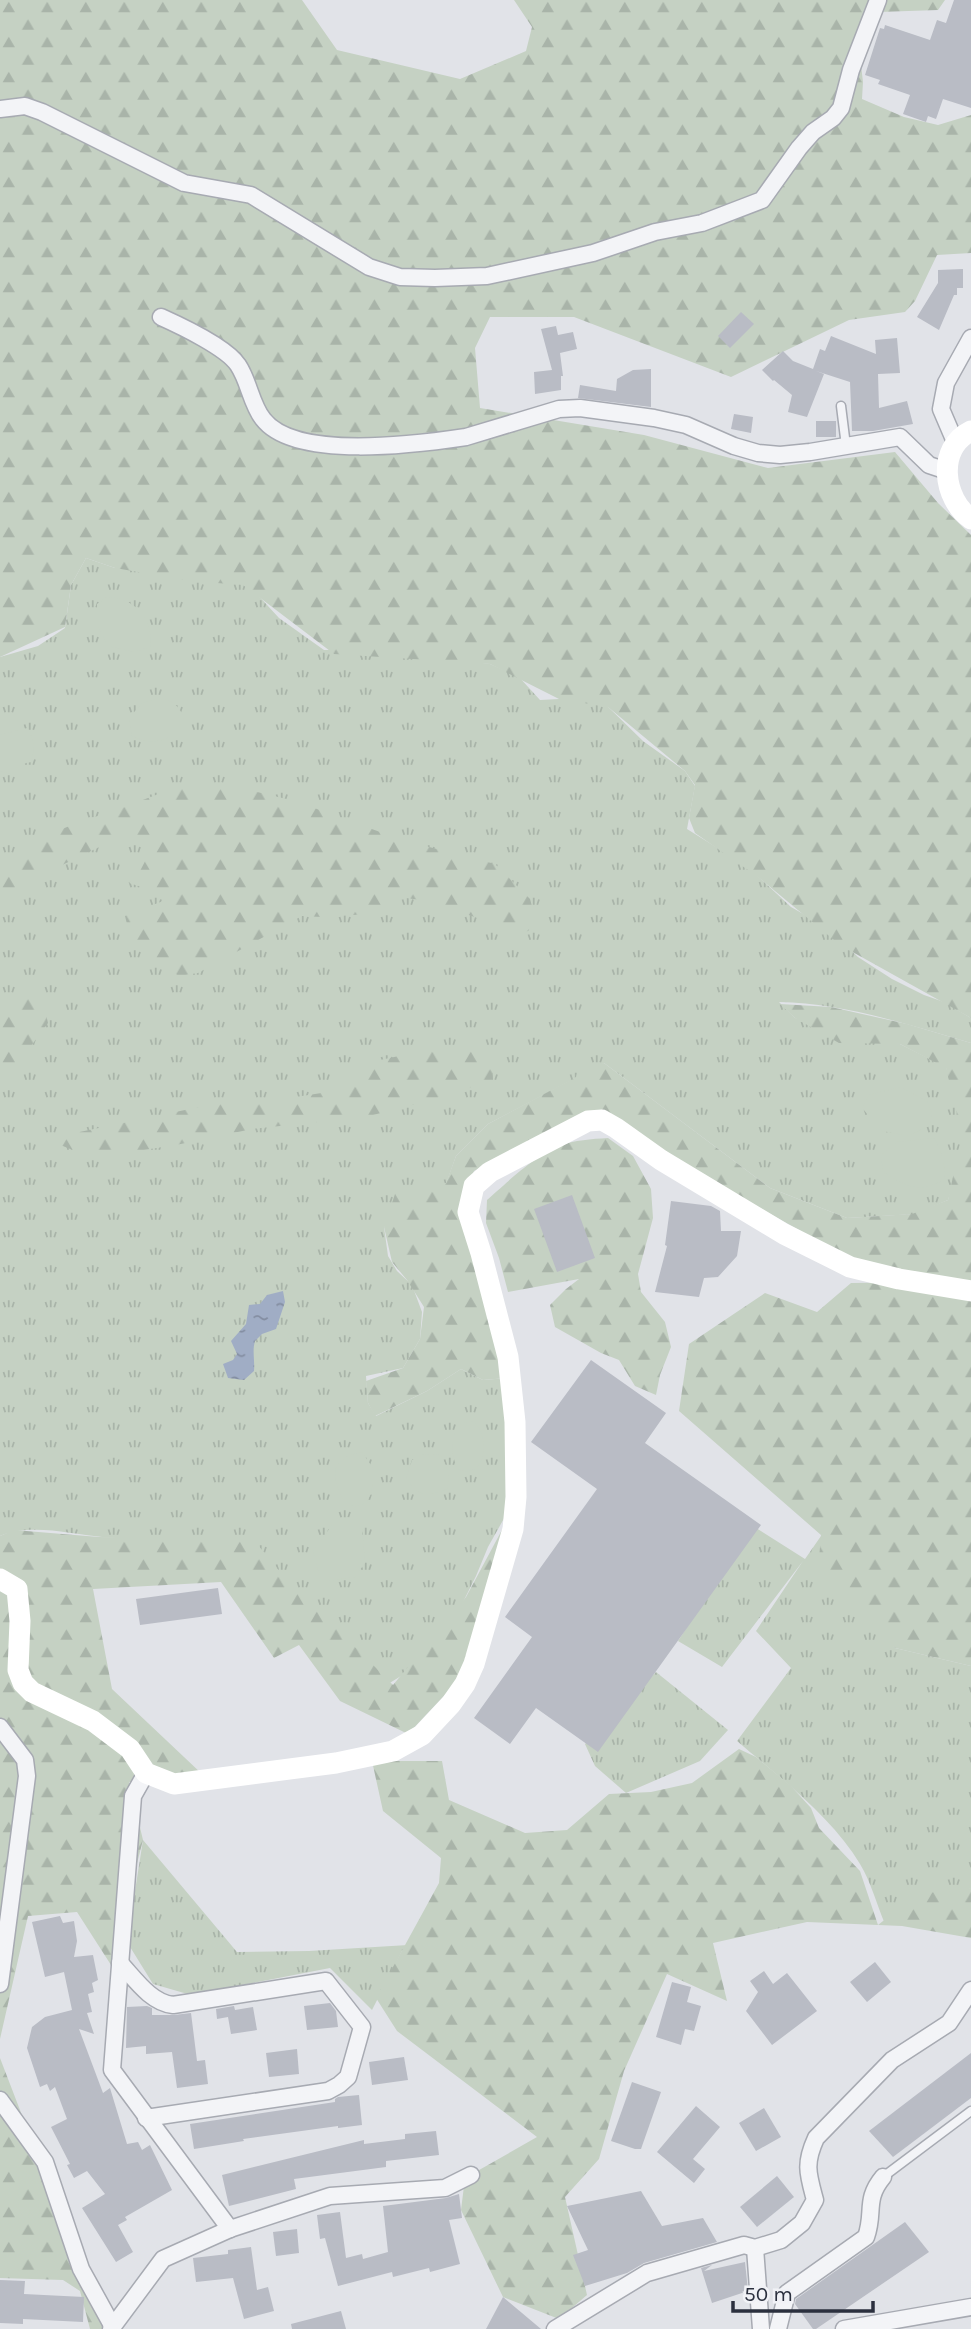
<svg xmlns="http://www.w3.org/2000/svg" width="971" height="2329" font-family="Karla,sans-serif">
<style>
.grass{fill:url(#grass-tufts)}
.forest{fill:url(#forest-firs)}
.pitch{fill:#c5d1c3}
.water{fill:url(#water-ripples)}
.building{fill:#b9bcc5}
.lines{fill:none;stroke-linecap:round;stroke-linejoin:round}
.lane-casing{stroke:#a7aab2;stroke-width:11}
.street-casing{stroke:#a7aab2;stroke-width:19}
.lane{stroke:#f3f4f7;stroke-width:8}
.street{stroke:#f3f4f7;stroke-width:16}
.secondary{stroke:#fff;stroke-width:21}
</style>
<defs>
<pattern id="grass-tufts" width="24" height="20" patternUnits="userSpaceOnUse" patternTransform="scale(1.75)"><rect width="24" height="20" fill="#c5d1c3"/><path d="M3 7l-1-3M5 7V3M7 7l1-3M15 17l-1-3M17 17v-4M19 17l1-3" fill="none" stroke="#a9b4a9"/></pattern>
<pattern id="forest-firs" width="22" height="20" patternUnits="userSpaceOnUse" patternTransform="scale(1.75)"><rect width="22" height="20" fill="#c5d1c3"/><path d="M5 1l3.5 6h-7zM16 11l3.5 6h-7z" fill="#a9b4a9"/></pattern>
<pattern id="water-ripples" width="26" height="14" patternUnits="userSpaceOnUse" patternTransform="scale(1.75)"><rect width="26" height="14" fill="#a0adc5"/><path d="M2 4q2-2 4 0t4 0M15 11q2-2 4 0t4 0" fill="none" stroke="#838da1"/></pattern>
</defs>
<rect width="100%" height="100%" fill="#e1e3e8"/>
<g class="grass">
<path d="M86,558L115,568L136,563L238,581L257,594L279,618L324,650H387L490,664L519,677L540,700L598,697L643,741L685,771L695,786L687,829L748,867L791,907L828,928L858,957L892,979L924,995L944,1002L971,1018V1043C909,1025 844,1003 779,1002L795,1018L900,1044L946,1067L969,1135L948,1200L916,1214L847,1218L770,1188L604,1063L488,1124L456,1156L446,1184L384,1227L388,1256L397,1271L412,1285L422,1312L420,1339L403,1368L366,1376L368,1403L376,1416L427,1391L461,1369L483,1380L507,1378L516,1497L488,1547L476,1576L437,1654L388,1684L255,1547C204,1543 153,1541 102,1537C69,1534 32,1523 0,1536V657L38,646L65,628L71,585Z"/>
<path d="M753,1526L805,1559L821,1536L895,1648L971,1666V1888L885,1924C877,1905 871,1882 860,1864C832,1817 778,1776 737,1741L791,1668L756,1631L803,1561L722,1667L678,1641Z"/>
<polygon points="656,1672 728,1730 700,1761 626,1793 595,1766 585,1744"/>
<polygon points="143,1840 237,1952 309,1951 408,1945 402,1951 372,2010 330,1968 191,1995 153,1984 127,1942"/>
</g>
<g class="forest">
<polygon points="0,0 302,0 337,50 460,79 526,51 532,27 514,0 945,0 938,10 879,12 861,65 863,82 862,99 904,117 938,125 971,115 971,253 937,255 915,301 905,312 849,320 731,377 574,317 490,317 475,348 480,408 644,435 768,468 895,452 938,503 971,535 971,1018 840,945 758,877 695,833 689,818 695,785 685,771 608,707 559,699 490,664 334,654 243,585 191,581 115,568 86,558 71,585 65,627 0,657"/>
<polygon points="219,783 295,801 402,840 495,864 530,899 537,925 523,934 429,901 398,897 383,913 322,917 302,916 198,973 179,976 145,956 130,936 125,916 173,897 129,883 140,871 153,846 144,835 120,837 0,895 0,864 41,837 88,819 114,811 182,785"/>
<polygon points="11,994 43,1001 48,1023 0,1088 0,998"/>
<polygon points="780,1004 831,1007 907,1024 971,1043 971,1666 895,1648 818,1571 821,1535 679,1411 689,1344 765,1293 817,1312 851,1283 936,1282 856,1262 589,1112 474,1171 459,1211 507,1378 483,1380 461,1369 427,1391 375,1416 368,1403 366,1381 403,1368 420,1339 424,1307 407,1280 392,1262 384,1227 396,1191 446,1183 456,1156 488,1124 576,1077 579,1067 604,1063 770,1188 847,1218 912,1214 948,1200 962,1135 946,1068 900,1044 839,1043 795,1018"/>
<polygon points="450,1045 490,1053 493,1080 428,1101 365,1117 252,1129 176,1145 92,1158 46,1139 209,1105 282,1099 348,1089 357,1065"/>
<path d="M608,1138L633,1156L651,1189L653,1218L638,1274L641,1292L665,1322L671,1347L660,1375L656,1395L635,1386L619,1360L601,1353L555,1327L550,1305L566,1289L579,1279L508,1292L499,1258L486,1223L487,1200C504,1185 538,1153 559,1146C575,1140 591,1139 608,1138Z"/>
<polygon points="503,1528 474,1664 408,1734 340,1701 299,1645 274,1658 221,1582 93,1589 112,1689 202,1774 129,1782 143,1840 111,1965 77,1912 28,1916 0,2039 0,1536 14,1530 99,1537 253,1539 281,1573 393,1685 466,1597"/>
<polygon points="739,1749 756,1757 791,1786 811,1808 819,1828 860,1871 878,1925 917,1894 971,1888 971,1938 902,1926 807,1922 713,1943 727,2001 667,1974 624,2071 599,2159 565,2197 587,2295 559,2319 503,2297 461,2210 465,2178 537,2137 397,2031 376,1998 439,1883 441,1858 383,1811 372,1761 442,1761 449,1800 525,1833 567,1830 609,1794 651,1792 692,1783"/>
<polygon points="0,2058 81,2269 114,2329 90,2329 80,2291 63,2280 0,2278"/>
</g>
<g class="pitch">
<path d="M107,597C134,597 154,619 150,647L134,652L108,646L97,625V604Z"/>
<path d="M156,699C170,699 177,703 184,717C175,741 154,747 132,736L129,718L142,703Z"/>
<path d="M27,728C35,740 34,748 32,762L26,763L11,774L0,771V735Z"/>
<polygon points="900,1087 927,1101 932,1113 930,1125 909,1136 882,1131 862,1108 869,1095"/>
<path d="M934,1138C942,1153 946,1164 944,1180C918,1194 906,1186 883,1172L881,1155L897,1142Z"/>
<path d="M473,1421C491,1435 487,1482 457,1469C451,1451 450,1441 459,1424Z"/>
<path d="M362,1452L373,1468V1483L371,1494L366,1503L355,1507L343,1500C330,1474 331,1458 362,1452Z"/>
<path d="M440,1454C447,1466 451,1475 447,1489C426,1497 420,1497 406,1479L412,1460L422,1455Z"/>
<polygon points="348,1517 362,1529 365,1563 355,1577 328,1581 318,1570 313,1551 332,1525"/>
</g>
<path class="water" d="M283,1291L285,1302L276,1329L262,1334L255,1341C252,1351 255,1360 254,1371L244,1380L228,1378L223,1364L233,1360L237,1354L231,1341L246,1324L249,1305L260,1304L267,1295Z"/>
<g class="building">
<polygon points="954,0 971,0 971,108 943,99 936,119 928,116 926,122 903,114 910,95 878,84 880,80 865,75 880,28 884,29 885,25 930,40 937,20 946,23"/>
<polygon points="963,269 963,288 957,288 957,295 954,295 939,330 917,317 938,283 938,270"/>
<polygon points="741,312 754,324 730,348 718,336"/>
<polygon points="556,326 558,335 573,332 577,349 560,353 563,376 561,376 561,390 535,394 534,372 552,370 541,329"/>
<polygon points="831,336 876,354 875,340 897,338 900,373 878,374 879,408 907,401 913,424 873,431 852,431 850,382 816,371 824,374 807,417 788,412 792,395 774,380 773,381 762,370 783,351 793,361 813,369 820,349 825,351"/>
<polygon points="651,369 651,407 578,398 580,385 616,391 617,379 633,370"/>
<polygon points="734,414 753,417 751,433 731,429"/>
<rect x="816" y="421" width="20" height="16"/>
<polygon points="572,1195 595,1258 557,1272 534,1209"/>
<polygon points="671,1201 711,1206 720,1211 721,1231 741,1231 737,1256 718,1277 704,1278 699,1297 655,1292 667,1246 665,1245"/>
<polygon points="591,1360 666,1413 645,1443 761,1525 598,1752 536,1708 510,1744 474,1718 532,1637 505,1617 597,1489 531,1442"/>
<polygon points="218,1588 222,1614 140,1625 136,1599"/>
<polygon points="60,1916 63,1923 74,1921 77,1941 74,1957 93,1955 98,1980 92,1983 94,1992 88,1994 92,2012 87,2013 94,2034 79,2029 103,2093 110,2088 127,2144 138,2142 142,2150 150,2145 172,2190 125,2217 127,2220 118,2225 133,2252 116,2262 82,2208 105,2194 87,2171 74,2178 67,2165 70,2164 51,2127 67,2119 55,2087 50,2091 47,2084 40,2087 27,2048 32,2027 45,2017 72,2010 64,1972 45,1977 32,1922"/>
<polygon points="875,1962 891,1982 867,2002 850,1982"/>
<polygon points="764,1971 773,1984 787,1973 817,2011 772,2045 746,2011 758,1992 750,1981"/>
<polygon points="672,1982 691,1987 687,2002 701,2006 694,2031 685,2029 681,2045 656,2037"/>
<polygon points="330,2003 336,2011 338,2027 307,2030 304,2006"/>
<polygon points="147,2006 152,2008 152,2015 174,2015 191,2013 197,2061 205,2060 208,2084 177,2088 172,2052 146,2054 146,2046 126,2048 127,2007"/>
<polygon points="234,2006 235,2010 253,2007 257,2030 231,2034 228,2017 217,2019 216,2009"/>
<polygon points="297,2049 299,2074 269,2077 266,2053"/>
<polygon points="971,2053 971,2098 893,2157 869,2131"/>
<polygon points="404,2057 408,2080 372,2085 369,2062"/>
<polygon points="632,2082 661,2092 641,2149 635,2149 611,2141"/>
<polygon points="359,2095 362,2125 338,2128 338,2126 243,2139 244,2141 194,2149 190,2124 335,2102 335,2099 338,2097"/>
<polygon points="696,2106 720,2127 693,2159 705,2169 694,2183 657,2152"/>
<polygon points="764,2108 781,2137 756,2151 739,2123"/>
<polygon points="436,2131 439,2155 386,2161 386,2167 294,2179 296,2189 229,2206 222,2175 364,2140 364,2144 405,2139 405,2134"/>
<polygon points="777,2176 794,2197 757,2227 740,2207"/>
<polygon points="641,2191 662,2226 703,2218 717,2242 644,2263 627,2273 585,2286 573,2255 588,2250 567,2206"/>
<polygon points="459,2194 462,2218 449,2220 460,2264 430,2272 429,2268 393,2277 392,2272 338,2286 325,2238 320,2239 317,2215 340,2212 346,2258 362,2254 363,2259 388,2252 383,2206 446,2198"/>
<polygon points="905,2222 929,2252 816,2329 813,2329 795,2304 796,2299"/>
<polygon points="297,2229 299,2253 276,2256 273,2232"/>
<polygon points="251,2247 257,2290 268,2287 274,2311 244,2319 233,2278 196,2282 193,2258 228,2254 228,2250"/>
<polygon points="745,2262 748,2291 712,2303 701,2268 712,2265 704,2271"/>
<polygon points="0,2280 25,2281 24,2294 84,2297 83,2322 23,2319 23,2324 0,2323"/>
<polygon points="503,2297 541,2329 486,2329"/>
<polygon points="341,2311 346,2329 292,2329 291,2324"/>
</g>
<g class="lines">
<defs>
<g id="lane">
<polyline points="841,406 846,446"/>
<polyline points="883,2177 971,2111"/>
</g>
<g id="street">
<polyline points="0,109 25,106 42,112 184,183 251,195 369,267 400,277 435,278 487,276 593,253 655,232 702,223 762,200 799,148 813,132 833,118 841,108 851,70 878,0"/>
<path d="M161,317C181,326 227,348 238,365C249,381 251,404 263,419C295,461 419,444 466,437L559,409L580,408L654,418L686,425L734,446L758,453L780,455L810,452L900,437L929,465L947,471"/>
<polyline points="956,444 941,409 946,383 971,338"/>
<polyline points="0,1727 25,1760 27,1776 0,1984"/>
<polyline points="146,1773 133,1796 112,2070 230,2229"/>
<path d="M120,1963C135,1979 151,2003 173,2005L326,1981L362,2027L348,2077L339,2085L328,2091L146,2118"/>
<polyline points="0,2100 45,2162 81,2269 113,2327"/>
<polyline points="755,2248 761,2329"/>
<polyline points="111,2329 163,2259 230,2229 330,2196 445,2188 471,2175"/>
<path d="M555,2329L647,2273L744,2245L755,2248L781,2240L802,2223L815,2200C808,2174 804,2164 816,2138L892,2060L949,2023L971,1990"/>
<path d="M778,2329L787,2293L866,2237C875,2212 864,2200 883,2177"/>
<polyline points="844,2329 971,2307"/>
</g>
</defs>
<use href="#lane" class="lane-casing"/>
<use href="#street" class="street-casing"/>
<use href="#lane" class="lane"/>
<use href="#street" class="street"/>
<g class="secondary">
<path d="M971,431C936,448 943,499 971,519"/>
<polyline points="0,1579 17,1589 20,1621 18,1670 23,1683 32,1692 93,1721 130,1749 146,1773 174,1784 336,1763 393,1751 422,1735 451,1704 465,1684 474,1664 513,1529 516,1497 515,1422 508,1357 481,1253 468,1212 474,1186 490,1172 588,1121 602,1120 616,1128 661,1160 784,1234 850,1267 899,1279 971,1291"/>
</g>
</g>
<path d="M733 2301v10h140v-10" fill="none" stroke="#2b303e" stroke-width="3.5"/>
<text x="744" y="2301" font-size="21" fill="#2b303e" stroke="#f1f2f6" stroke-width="5" paint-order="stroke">50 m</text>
</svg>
